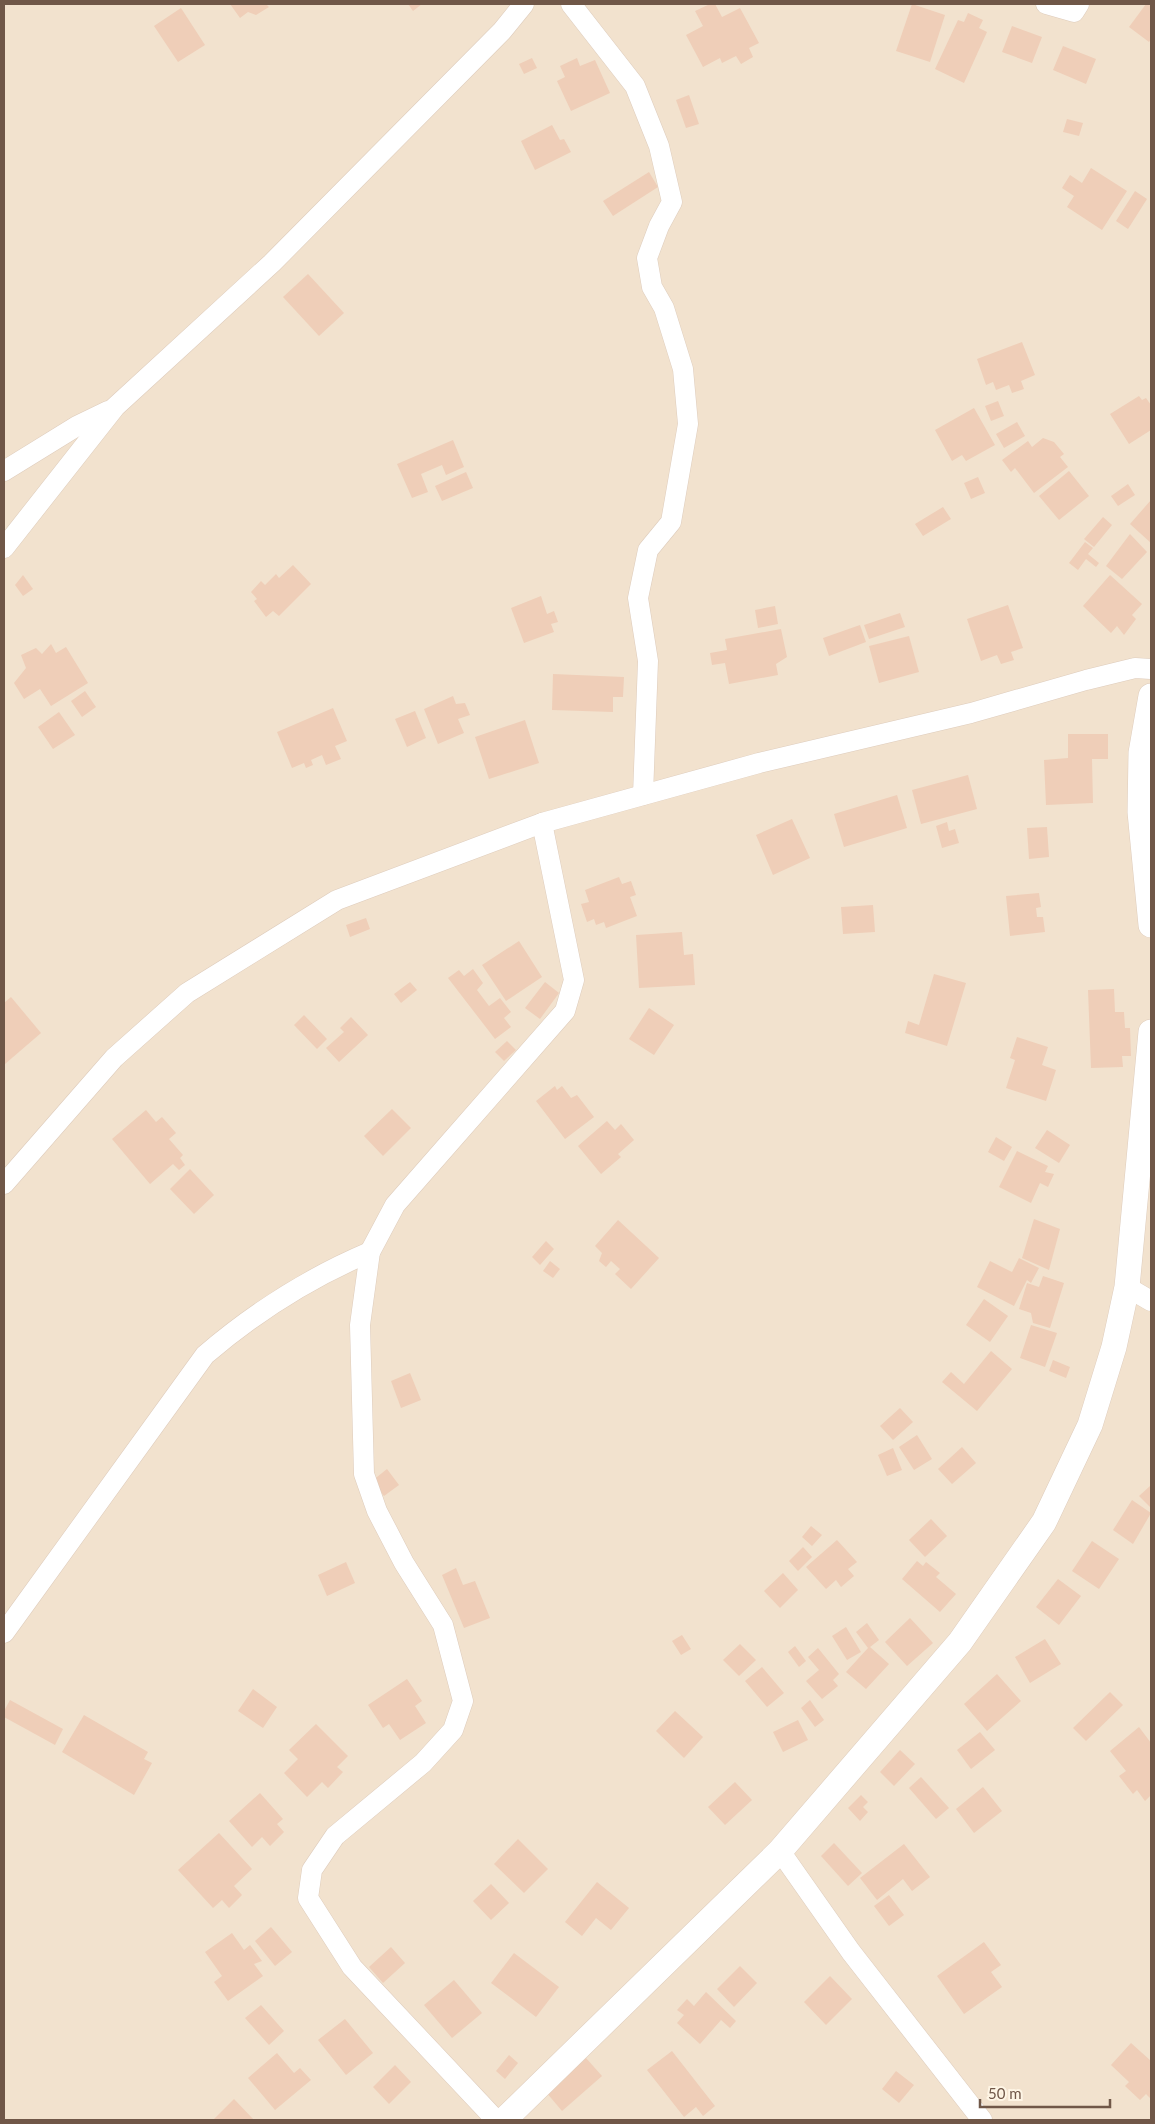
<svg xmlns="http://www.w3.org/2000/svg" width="1155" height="2124" font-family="Lato,sans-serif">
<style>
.residential{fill:#f2e2ce}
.building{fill:#efceb8}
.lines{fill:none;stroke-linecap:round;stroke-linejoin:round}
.minor-casing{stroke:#deccbc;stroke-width:21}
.tertiary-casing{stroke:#deccbc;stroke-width:26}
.minor{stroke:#fff;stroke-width:20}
.tertiary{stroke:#fff;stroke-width:25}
</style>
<rect width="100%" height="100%" fill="#fbf0df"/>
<rect class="residential" x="4" y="4" width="1147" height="2116"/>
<g class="building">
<polygon points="230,4 266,4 269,7 256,15 248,12 240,18"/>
<polygon points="408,4 422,4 413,11"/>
<polygon points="710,4 715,4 722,17 740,8 759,43 749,48 753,57 741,64 736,56 722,63 720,58 703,67 686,35 703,26 695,11"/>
<polygon points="912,4 945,15 930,62 896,51"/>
<polygon points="1146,4 1151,4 1151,39 1149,42 1129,27"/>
<polygon points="181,8 205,45 178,62 154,26"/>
<polygon points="968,13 983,20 979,28 987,32 964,83 935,69 958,20 964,22"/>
<polygon points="1012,26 1042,37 1032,63 1002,52"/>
<polygon points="1063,46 1096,59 1086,84 1053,70"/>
<polygon points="532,58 537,68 524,74 519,64"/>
<polygon points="577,58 580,66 595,60 610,93 571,111 557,81 565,77 560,66"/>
<polygon points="689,95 699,124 686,128 676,100"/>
<polygon points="1067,119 1083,123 1079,136 1063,132"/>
<polygon points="552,125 560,140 564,139 571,152 535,170 521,141"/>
<polygon points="1091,168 1127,191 1102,230 1067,207 1074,196 1062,188 1070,175 1082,183"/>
<polygon points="649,172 658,187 613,216 603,201"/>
<polygon points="1135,191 1147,199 1128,229 1116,221"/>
<polygon points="308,274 344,313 319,336 283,297"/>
<polygon points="1022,342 1035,375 1021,381 1024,389 1012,393 1009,385 996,390 993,382 986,385 977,359"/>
<polygon points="1139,396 1142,400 1146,398 1151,405 1151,430 1129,444 1110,414"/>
<polygon points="998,401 1004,416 991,421 985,406"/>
<polygon points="974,408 995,445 966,461 962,455 952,461 935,430"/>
<polygon points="1017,422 1025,436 1004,448 996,434"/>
<polygon points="1043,438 1054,442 1064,454 1060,457 1068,467 1034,493 1015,468 1011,472 1002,460 1028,441 1032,447"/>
<polygon points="453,440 464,467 446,475 442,465 421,474 428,492 412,498 397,464"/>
<polygon points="1069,471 1089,496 1059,520 1039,496"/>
<polygon points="466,472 473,488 442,501 435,486"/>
<polygon points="978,477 985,493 971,499 964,483"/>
<polygon points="1128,484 1135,495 1118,506 1111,496"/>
<polygon points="1151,500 1151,543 1130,524"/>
<polygon points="943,507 951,519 923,536 915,524"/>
<polygon points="1103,517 1112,525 1094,547 1084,539"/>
<polygon points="1130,534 1147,552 1122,579 1106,566"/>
<polygon points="1085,542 1093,548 1088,554 1099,563 1096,567 1086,559 1078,570 1069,563"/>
<polygon points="293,565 311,584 279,616 273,611 266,617 254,601 257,599 251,592 261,581 265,585 276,574 279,578"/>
<polygon points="23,575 33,589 23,596 15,585"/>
<polygon points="1110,575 1142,604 1132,615 1136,619 1124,635 1117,626 1111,633 1083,606"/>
<polygon points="541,596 547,614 554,611 558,622 551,624 554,632 524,643 511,608"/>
<polygon points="1008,605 1023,648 1011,652 1014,660 1001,664 997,655 981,661 967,619"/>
<polygon points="775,606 778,624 758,628 755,610"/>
<polygon points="900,613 905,627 869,639 864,625"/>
<polygon points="860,625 866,642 829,656 823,638"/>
<polygon points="781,629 787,657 776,664 778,675 729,684 725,663 712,665 710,653 727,650 725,639"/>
<polygon points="909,636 919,672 879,683 869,646"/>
<polygon points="51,644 56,653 66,647 88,683 51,706 40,689 24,699 14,683 26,668 21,655 36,648 42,654"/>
<polygon points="553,674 624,677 623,697 613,697 613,712 552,710"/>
<polygon points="85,691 96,707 82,717 71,701"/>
<polygon points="453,696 456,704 465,703 470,715 458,719 464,733 438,744 424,709"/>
<polygon points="333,708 347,741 335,746 341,759 326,765 322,755 311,760 313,765 306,768 304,763 292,768 277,732"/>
<polygon points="415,711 426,738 407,747 395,719"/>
<polygon points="59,712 75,735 53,749 38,727"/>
<polygon points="525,720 539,763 489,779 475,737"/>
<polygon points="1068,734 1108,734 1108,759 1092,759 1093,803 1046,805 1044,760 1068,758"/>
<polygon points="968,775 977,809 921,824 912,790"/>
<polygon points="897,795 907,828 844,847 834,814"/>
<polygon points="792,819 810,858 773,875 756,835"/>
<polygon points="947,822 949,831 955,829 959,843 942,848 936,826"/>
<polygon points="1047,827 1049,857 1029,859 1027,828"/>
<polygon points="619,877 622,884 631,881 636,895 630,897 637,916 606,928 604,922 596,925 594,919 587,922 581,904 589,902 585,890"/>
<polygon points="1039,893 1041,907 1036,908 1037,917 1043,917 1045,932 1010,936 1006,896"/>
<polygon points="873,905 875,932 843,934 841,907"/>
<polygon points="366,918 370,929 350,937 346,925"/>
<polygon points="682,932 684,955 693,954 695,985 639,988 636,935"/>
<polygon points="519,941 542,977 506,1001 482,965"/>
<polygon points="473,969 483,983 477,990 489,1006 500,998 511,1012 504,1018 511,1027 495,1039 448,978 459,970 464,976"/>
<polygon points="934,974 966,983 947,1046 905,1033 908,1021 919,1025"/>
<polygon points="410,982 417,990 401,1003 394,994"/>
<polygon points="545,982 559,993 540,1019 525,1008"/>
<polygon points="1114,989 1115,1012 1124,1012 1125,1028 1130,1028 1131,1056 1122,1056 1123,1067 1091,1068 1088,990"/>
<polygon points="11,997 41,1033 5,1064 4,1003"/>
<polygon points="649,1008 674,1025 654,1055 629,1039"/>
<polygon points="304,1015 327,1039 317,1049 294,1025"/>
<polygon points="351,1017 368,1035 339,1062 326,1048 344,1032 340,1028"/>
<polygon points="1017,1037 1048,1047 1042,1065 1056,1070 1046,1101 1006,1088 1015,1060 1010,1058"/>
<polygon points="507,1041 516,1050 504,1061 495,1052"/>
<polygon points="555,1086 557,1090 562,1086 571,1098 577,1095 594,1117 565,1139 536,1101"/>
<polygon points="392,1109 411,1128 383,1156 364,1136"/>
<polygon points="146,1110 156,1122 162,1117 176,1133 169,1139 183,1155 180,1158 185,1165 179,1170 173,1164 150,1184 112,1139"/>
<polygon points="607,1121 615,1130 621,1124 634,1140 618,1154 621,1157 601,1174 578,1146"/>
<polygon points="1047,1130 1070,1145 1059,1163 1035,1148"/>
<polygon points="996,1137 1012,1147 1004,1161 988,1152"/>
<polygon points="1017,1151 1048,1166 1045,1172 1054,1174 1048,1187 1040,1183 1031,1203 999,1187"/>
<polygon points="190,1169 214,1195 194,1214 170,1189"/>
<polygon points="1034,1219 1060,1229 1049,1270 1022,1258"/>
<polygon points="618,1220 659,1258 631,1289 615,1274 620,1269 611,1261 606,1267 599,1261 602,1253 595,1246"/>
<polygon points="546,1241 554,1249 540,1265 532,1257"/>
<polygon points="1019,1258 1039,1268 1031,1283 1027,1280 1014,1306 977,1287 990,1261 1012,1272"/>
<polygon points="550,1261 560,1269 553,1278 543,1271"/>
<polygon points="1043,1276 1064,1283 1050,1328 1033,1323 1031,1313 1019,1309 1027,1283 1039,1287"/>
<polygon points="984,1299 1008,1316 990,1342 966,1325"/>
<polygon points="1031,1325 1057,1333 1045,1367 1020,1358"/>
<polygon points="991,1351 1012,1369 977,1411 942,1382 951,1372 964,1384"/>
<polygon points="1053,1360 1070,1367 1066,1378 1049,1371"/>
<polygon points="410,1373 421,1400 401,1408 391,1381"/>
<polygon points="900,1408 913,1422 893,1440 880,1426"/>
<polygon points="917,1435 932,1459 914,1470 899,1447"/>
<polygon points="962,1447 976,1463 952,1484 938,1469"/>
<polygon points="893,1448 902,1470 887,1476 878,1455"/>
<polygon points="387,1469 399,1485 384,1496 372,1481"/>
<polygon points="1150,1486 1151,1488 1151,1508 1139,1496"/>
<polygon points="1132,1500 1151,1513 1133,1544 1113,1530"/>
<polygon points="931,1519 947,1536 925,1557 909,1540"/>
<polygon points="811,1526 822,1535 812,1546 802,1537"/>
<polygon points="837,1540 857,1562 848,1569 854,1576 841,1587 836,1580 826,1589 806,1567"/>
<polygon points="1092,1541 1119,1559 1099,1589 1072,1571"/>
<polygon points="803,1547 812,1557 798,1571 789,1561"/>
<polygon points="917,1561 923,1566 926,1562 940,1573 936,1577 956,1594 940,1612 902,1579"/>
<polygon points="346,1562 355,1583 327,1596 318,1575"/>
<polygon points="456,1568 463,1585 475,1581 490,1618 464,1628 442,1575"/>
<polygon points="783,1573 798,1590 780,1608 764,1591"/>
<polygon points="1058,1579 1081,1596 1059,1625 1036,1607"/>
<polygon points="910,1618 933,1643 907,1666 885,1642"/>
<polygon points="867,1623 879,1640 870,1647 889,1664 866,1689 846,1672 868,1648 856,1632"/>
<polygon points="846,1627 861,1652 847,1660 832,1636"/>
<polygon points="682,1635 691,1649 681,1655 672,1641"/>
<polygon points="1045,1639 1061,1664 1030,1683 1015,1657"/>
<polygon points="740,1644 756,1660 739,1676 723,1660"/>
<polygon points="795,1646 806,1661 799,1667 788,1652"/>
<polygon points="818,1648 839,1674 833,1680 838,1686 822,1699 806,1681 819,1670 808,1657"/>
<polygon points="762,1667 784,1693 767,1707 745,1681"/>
<polygon points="997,1674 1021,1701 987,1731 964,1704"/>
<polygon points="407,1679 422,1701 415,1706 426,1723 400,1740 389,1724 383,1728 368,1705"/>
<polygon points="253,1689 277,1707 263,1728 238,1711"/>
<polygon points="1110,1692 1123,1705 1086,1741 1073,1728"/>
<polygon points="10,1700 63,1729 55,1745 4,1717 4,1711"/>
<polygon points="810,1700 824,1720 815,1727 801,1708"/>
<polygon points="675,1711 703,1737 684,1758 656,1731"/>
<polygon points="84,1715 148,1752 144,1759 152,1763 134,1795 62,1752"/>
<polygon points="798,1720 808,1740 783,1752 773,1732"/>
<polygon points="316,1724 348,1756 337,1767 343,1772 328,1788 322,1782 307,1797 284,1773 298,1759 289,1750"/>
<polygon points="1139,1727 1151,1743 1151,1795 1145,1801 1137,1790 1133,1794 1119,1776 1126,1771 1110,1751"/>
<polygon points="980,1732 995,1750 971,1769 957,1750"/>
<polygon points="900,1750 915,1764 894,1786 880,1772"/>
<polygon points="921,1777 949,1808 936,1819 909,1788"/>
<polygon points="735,1782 752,1800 725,1825 708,1807"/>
<polygon points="983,1787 1002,1811 974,1833 956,1809"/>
<polygon points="260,1793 283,1819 277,1824 284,1832 270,1846 262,1837 252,1847 229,1821"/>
<polygon points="861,1795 868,1802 863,1807 868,1812 860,1821 848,1808"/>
<polygon points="219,1833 252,1869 234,1886 242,1895 229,1908 222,1900 213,1908 178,1870"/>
<polygon points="518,1839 548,1869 524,1893 494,1864"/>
<polygon points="834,1843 862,1873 848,1886 821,1856"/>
<polygon points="904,1844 930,1877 912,1891 903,1879 877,1900 860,1878"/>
<polygon points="597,1882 629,1908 611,1930 596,1918 582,1936 565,1922"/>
<polygon points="491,1884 509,1903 491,1920 473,1901"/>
<polygon points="889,1895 904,1915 889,1926 874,1906"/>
<polygon points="271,1927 292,1952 275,1966 255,1941"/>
<polygon points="232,1933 244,1950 250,1945 262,1961 254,1964 263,1976 228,2001 214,1982 222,1976 205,1952"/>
<polygon points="984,1942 1001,1965 991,1972 1002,1987 964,2014 937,1976"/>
<polygon points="391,1947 405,1963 383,1983 369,1967"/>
<polygon points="514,1953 559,1987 536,2017 491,1983"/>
<polygon points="740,1966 757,1983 734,2007 717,1989"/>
<polygon points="830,1976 852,1999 826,2025 804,2002"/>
<polygon points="454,1980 482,2013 452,2038 424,2005"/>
<polygon points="706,1992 736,2021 730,2028 721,2020 700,2044 677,2023 684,2015 677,2010 687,1999 694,2006"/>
<polygon points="261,2005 284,2031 269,2045 245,2018"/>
<polygon points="345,2019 373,2053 346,2075 318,2040"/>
<polygon points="1131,2043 1151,2061 1151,2099 1146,2094 1140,2100 1125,2086 1129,2082 1111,2065"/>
<polygon points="672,2051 715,2106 703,2116 696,2107 684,2117 647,2070"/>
<polygon points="277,2053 294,2073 300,2068 311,2080 275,2110 248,2078"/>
<polygon points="509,2055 518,2063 505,2079 496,2071"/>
<polygon points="586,2058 602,2076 562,2111 546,2092"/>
<polygon points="395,2065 411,2082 389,2104 373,2087"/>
<polygon points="896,2071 914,2085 899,2103 882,2089"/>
<polygon points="234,2099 254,2120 213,2120"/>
</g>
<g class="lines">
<defs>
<g id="minor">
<polyline points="571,4 635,86 659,146 672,202 659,226 647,258 652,287 664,308 683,369 688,424 671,522 648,550 638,598 648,661 643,795"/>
<polyline points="1046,4 1074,12 1079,4"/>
<polyline points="4,471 77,426 108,411"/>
<polyline points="4,548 115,407 272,263 502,31 524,4"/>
<polyline points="4,1184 114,1058 187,993 337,900 542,823 759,763 971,713 1086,680 1135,668 1151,669"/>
<polyline points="1127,1287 1151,1301"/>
<path d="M4,1633L205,1355C254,1313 311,1277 370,1252"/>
<polyline points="780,1851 851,1952 982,2120"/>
<polyline points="496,2120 352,1967 308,1898 312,1870 335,1836 423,1763 453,1730 463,1701 443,1625 404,1563 377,1511 364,1474 360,1325 370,1252 395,1205 565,1011 574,980 542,823"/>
</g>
<g id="tertiary">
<polyline points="1151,696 1141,753 1140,812 1151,925"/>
<polyline points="504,2120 780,1851 960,1642 1044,1522 1090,1425 1114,1347 1127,1287 1151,1032"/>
</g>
</defs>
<use href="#minor" class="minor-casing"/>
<use href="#tertiary" class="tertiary-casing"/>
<use href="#minor" class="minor"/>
<use href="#tertiary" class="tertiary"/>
</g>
<rect width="1155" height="2124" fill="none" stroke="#705748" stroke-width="10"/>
<path d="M980 2099v8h130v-8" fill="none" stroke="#705748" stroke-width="2.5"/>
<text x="988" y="2099" font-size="15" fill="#705748" stroke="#fef5e5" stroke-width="4" paint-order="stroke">50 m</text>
</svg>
